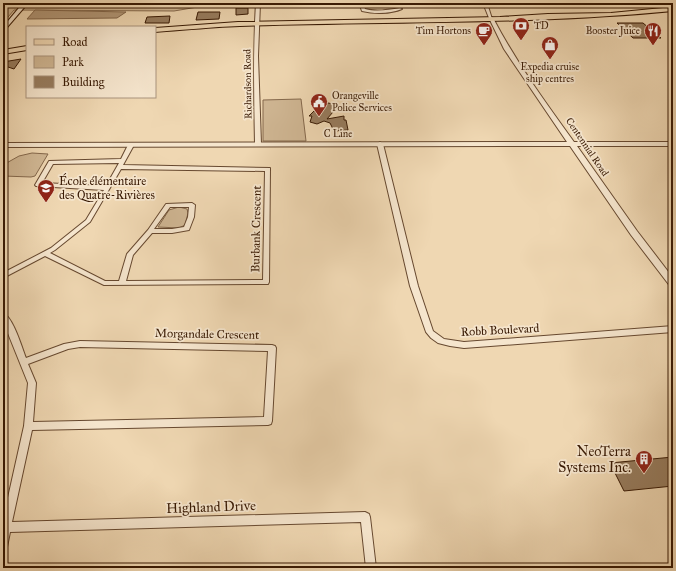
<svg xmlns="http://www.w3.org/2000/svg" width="676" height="571" font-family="'IM FELL Great Primer',serif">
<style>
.green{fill:#d0b794;stroke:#84684c}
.water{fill:#b19676;stroke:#816448}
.building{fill:#977c5e;stroke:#381903}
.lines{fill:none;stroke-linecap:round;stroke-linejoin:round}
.minor-casing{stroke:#66482f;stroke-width:2}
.tertiary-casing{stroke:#66482f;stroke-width:2}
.secondary-casing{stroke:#381903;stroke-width:2}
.primary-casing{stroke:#381903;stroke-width:2}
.minor{fill:#f5e5cd;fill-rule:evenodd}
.tertiary{fill:#f5e5cd;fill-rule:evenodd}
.secondary{fill:#f5e5cd;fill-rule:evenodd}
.primary{fill:#efd7b2;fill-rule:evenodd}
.labels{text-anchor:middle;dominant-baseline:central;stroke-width:3.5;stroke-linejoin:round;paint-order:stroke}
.far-poi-label{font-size:10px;fill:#381903;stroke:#f5e5cd;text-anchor:start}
.far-street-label{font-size:10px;fill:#381903;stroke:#f5e5cd}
.poi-label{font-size:12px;fill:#381903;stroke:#f5e5cd;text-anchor:start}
.street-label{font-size:12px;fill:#381903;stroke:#f5e5cd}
.near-poi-label{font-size:14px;fill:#381903;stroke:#f5e5cd;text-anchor:end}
.near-street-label{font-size:14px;fill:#381903;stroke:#f5e5cd}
</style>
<rect width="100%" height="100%" fill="#efd7b2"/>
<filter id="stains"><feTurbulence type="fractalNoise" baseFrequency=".005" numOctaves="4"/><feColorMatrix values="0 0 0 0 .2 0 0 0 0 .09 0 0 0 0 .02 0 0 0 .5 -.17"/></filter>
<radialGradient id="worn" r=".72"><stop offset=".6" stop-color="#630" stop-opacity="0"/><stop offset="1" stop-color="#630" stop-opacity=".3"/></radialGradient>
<g class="green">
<polygon points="3,3 221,3 174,11 14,10 3,23"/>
<polygon points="301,99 306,141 263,141 263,100"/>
<polygon points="32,153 48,154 35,176 31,177 3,176 3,165 19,156"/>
<polygon points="179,207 187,209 188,213 185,225 179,228 158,227 169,210"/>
</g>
<polygon class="water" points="35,10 126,12 117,18 27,19"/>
<g class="building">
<polygon points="236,8 248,8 248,14 236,15"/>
<polygon points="198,12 220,12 219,19 196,20"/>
<polygon points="170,16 169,23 145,23 147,17"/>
<polygon points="617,23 643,23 661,38 633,38"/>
<polygon points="21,59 14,69 8,67 3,68 3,62"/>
<polygon points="328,103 339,105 327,119 344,116 344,120 346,120 348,130 334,131 330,123 324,121 317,124 310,122 312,116 309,116 317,108 322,110"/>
<polygon points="673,457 673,486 624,491 610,463"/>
</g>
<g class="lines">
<defs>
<g id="minor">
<path d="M256,3H260L258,56L261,144L258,146L255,144C254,97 253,50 256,3Z"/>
<path d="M359,3H363L365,9C376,12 388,10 400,8L402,9C390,14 374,14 362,11Z"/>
<polygon points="483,3 487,3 492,19 489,18"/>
<polygon points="380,142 383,144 418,286 433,331 444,339 464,342 673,326 673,332 464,348 450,346 438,343 431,338 426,332 410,286 377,144"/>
<path d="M131,143L134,145L123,165L270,168L269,282L268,284L104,285L45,256L3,278V273L51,248L86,220L104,190L36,186L35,185L49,161L121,159L128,145ZM119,163L106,186L42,183L53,164ZM121,169L265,171L263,280L126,281L133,255L152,233H172L189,230L194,217L195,205L192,203L166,204L148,230L127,254L119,281H105L50,253L55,250L90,222ZM170,207H189L188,217L184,227L172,229H154Z"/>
<path d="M3,313C13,317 22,348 26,358L64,344L80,341L272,345L275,346L276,348L272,421L271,424L268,425L32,430L12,522L365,512L369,514L370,517L376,568H366L361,522L10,532L7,547L3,548V520L24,426L28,383L3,321ZM80,347L268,351L264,417L33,422L36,383L28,364L68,349Z"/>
</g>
<path id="tertiary" d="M491,17L493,18C516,62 545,102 574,142H673V146H577L637,231L673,278V287L670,286L631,235L570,146L3,147V143L567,142L504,49L489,18Z"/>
<polygon id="secondary" points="23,3 28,3 3,32 3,27"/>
<g id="primary">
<path d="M673,7V11C529,25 384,21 240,26C211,27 183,30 155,32V28L238,22L500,17L548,14L611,13Z"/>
<polygon points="27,46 27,50 3,54 3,50"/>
</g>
</defs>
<use href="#minor" class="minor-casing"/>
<use href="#tertiary" class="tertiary-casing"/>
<use href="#secondary" class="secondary-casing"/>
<use href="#primary" class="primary-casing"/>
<use href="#minor" class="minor"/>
<use href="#tertiary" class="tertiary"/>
<use href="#secondary" class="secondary"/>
<use href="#primary" class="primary"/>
</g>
<defs>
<symbol id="bank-pin" viewBox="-11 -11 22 30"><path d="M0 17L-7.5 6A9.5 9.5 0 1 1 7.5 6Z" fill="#8f2418" stroke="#f5e5cd"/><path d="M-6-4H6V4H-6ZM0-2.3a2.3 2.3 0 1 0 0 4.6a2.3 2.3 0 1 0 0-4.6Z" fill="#fff"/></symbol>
<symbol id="cafe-pin" viewBox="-11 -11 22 30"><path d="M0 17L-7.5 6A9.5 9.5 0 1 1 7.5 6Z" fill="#8f2418" stroke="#f5e5cd"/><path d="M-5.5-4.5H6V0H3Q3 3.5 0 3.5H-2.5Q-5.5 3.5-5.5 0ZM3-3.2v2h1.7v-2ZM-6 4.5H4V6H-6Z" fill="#fff"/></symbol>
<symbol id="restaurant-pin" viewBox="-11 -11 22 30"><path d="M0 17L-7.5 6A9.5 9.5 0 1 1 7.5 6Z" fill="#8f2418" stroke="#f5e5cd"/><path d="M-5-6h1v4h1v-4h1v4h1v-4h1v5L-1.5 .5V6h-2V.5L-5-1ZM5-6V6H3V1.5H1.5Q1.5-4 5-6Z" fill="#fff"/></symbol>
<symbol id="shop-pin" viewBox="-11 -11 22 30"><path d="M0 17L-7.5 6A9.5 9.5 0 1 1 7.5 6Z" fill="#8f2418" stroke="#f5e5cd"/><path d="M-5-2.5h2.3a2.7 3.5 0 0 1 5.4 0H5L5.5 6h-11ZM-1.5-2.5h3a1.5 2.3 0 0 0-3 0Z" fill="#fff"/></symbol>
<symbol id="civic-pin" viewBox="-11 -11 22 30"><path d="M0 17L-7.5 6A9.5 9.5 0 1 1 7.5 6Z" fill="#8f2418" stroke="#f5e5cd"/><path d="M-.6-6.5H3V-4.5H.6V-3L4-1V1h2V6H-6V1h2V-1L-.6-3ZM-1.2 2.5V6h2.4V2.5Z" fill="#fff"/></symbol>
<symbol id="school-pin" viewBox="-11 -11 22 30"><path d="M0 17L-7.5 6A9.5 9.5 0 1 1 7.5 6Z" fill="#8f2418" stroke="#f5e5cd"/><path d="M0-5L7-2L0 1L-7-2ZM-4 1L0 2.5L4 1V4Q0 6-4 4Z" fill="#fff"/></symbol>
<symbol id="building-pin" viewBox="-11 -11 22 30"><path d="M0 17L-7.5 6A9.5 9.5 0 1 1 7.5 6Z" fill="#8f2418" stroke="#f5e5cd"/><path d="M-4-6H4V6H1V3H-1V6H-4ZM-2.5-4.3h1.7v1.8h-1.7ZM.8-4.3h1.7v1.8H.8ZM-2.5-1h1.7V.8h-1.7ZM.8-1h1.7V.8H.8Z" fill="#fff"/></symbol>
</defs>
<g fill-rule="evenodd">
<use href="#bank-pin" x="511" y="16" width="20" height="27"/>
<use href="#cafe-pin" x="474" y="21" width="20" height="27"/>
<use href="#restaurant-pin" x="643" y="21" width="20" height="27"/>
<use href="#shop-pin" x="540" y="35" width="20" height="27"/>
<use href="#civic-pin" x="309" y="92" width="20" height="27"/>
<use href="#school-pin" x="36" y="178" width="20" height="27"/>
<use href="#building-pin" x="634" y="449" width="20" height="27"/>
</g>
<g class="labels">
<g class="far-poi-label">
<text x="534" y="26">TD</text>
<text x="471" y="31" text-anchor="end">Tim Hortons</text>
<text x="640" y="31" text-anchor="end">Booster Juice</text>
<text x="550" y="67" text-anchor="middle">Expedia cruise<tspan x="550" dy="12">ship centres</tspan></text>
<text x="332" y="96">Orangeville<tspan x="332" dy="12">Police Services</tspan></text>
</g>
<g class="far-street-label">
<text transform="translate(248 84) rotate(-91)">Richardson Road</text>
<text x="338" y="134">C Line</text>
<text transform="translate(587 147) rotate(56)">Centennial Road</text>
</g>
<g class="poi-label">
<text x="59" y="181">École élémentaire<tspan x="59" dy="14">des Quatre-Rivières</tspan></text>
</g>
<g class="street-label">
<text transform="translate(256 229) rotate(-89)">Burbank Crescent</text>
<text transform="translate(500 330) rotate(-3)">Robb Boulevard</text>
<text transform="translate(207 334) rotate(1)">Morgandale Crescent</text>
</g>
<g class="near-poi-label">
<text x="631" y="451">NeoTerra<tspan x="631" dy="16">Systems Inc.</tspan></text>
</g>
<g class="near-street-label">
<text transform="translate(211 507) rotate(-2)">Highland Drive</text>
</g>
</g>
<rect width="676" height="571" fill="none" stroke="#efd7b2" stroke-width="16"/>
<rect x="4" y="4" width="668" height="563" fill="none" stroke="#381903" stroke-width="2"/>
<rect x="8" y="8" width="660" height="555" fill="none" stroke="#381903"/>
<rect x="26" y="26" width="130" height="72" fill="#f5e5cd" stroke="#a9937c"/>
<rect x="34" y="39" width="20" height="6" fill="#efd7b2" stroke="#a9937c"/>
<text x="62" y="46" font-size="12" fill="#381903">Road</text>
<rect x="34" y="56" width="20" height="12" fill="#d0b794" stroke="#a9937c"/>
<text x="62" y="66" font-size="12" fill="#381903">Park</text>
<rect x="34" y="76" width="20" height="12" fill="#977c5e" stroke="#a9937c"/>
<text x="62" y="86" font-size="12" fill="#381903">Building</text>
<rect width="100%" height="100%" filter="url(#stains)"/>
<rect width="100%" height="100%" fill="url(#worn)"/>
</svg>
